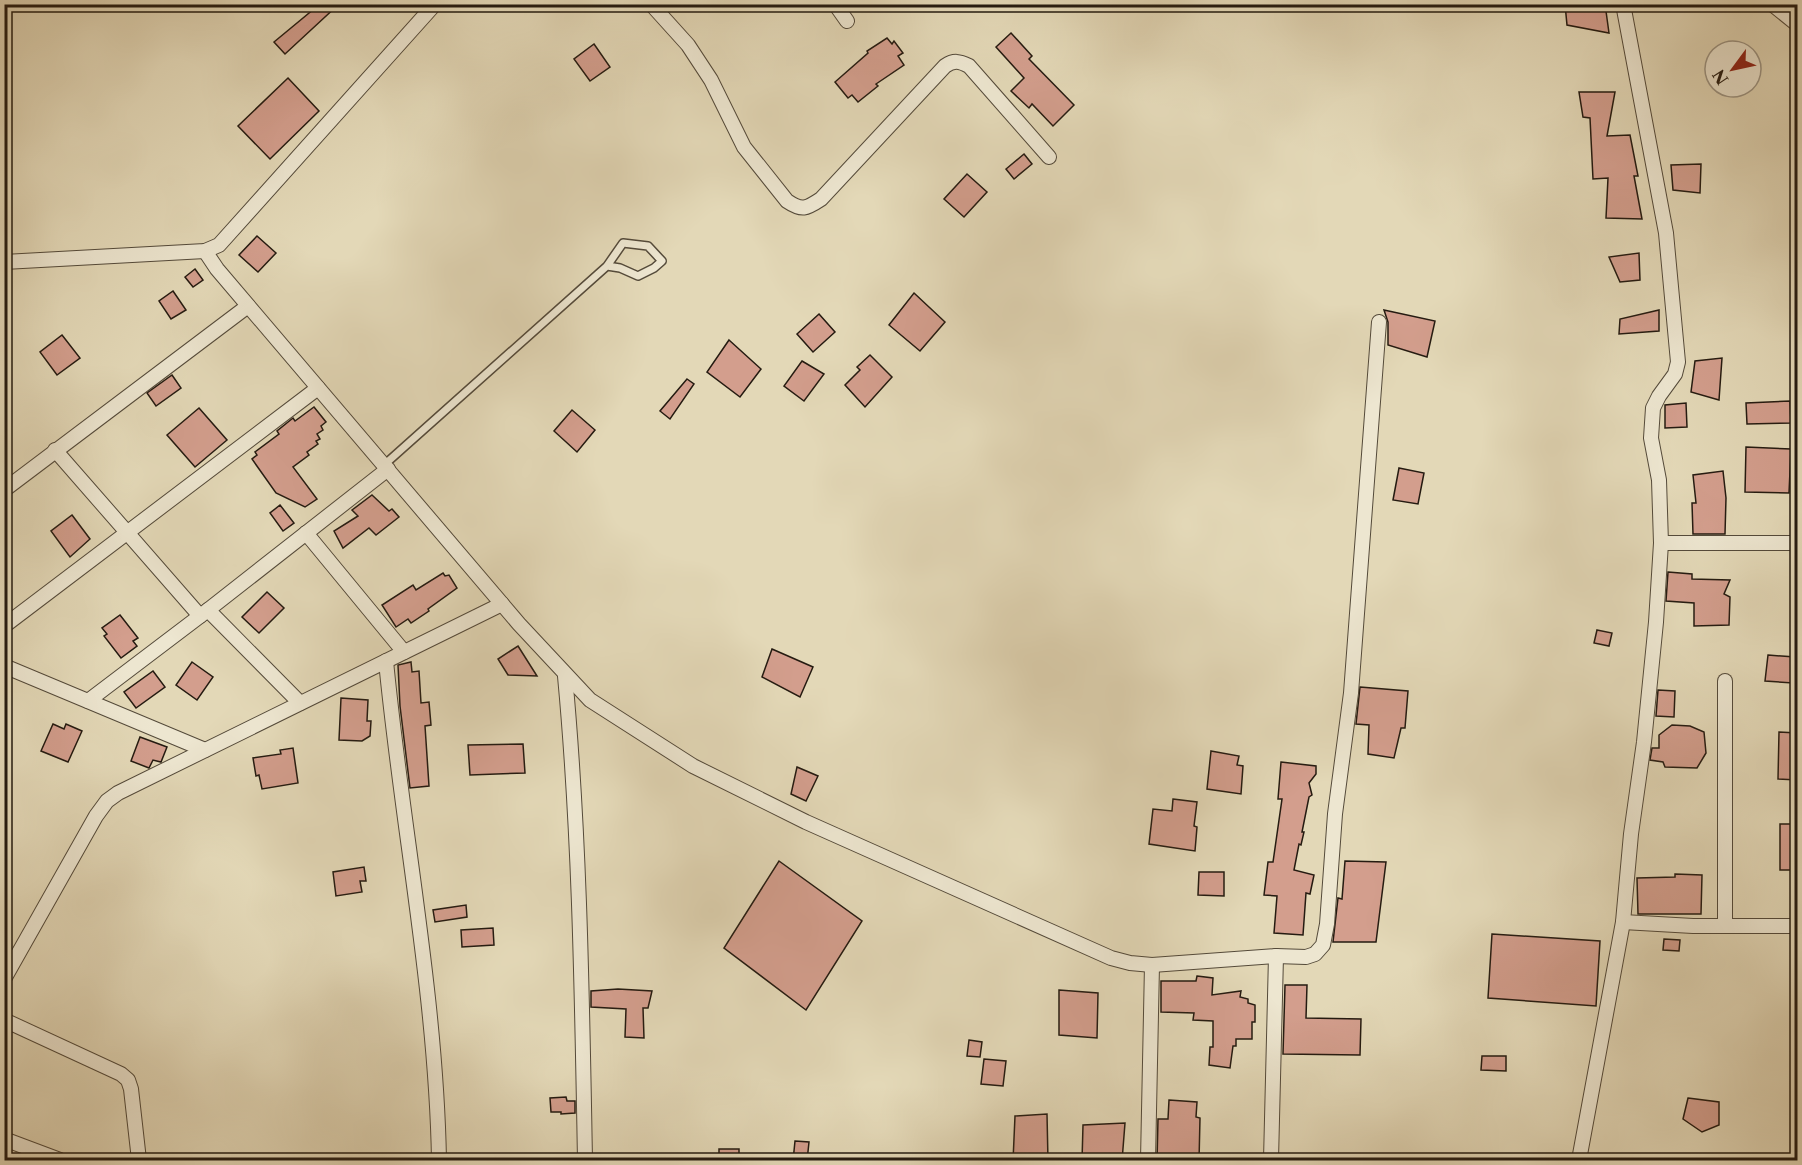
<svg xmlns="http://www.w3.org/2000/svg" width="1802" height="1165" font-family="'Libre Caslon Text',serif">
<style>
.building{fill:#d39e8d;stroke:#251b11;stroke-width:1.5}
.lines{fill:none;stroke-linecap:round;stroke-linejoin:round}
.service-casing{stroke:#544a3a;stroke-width:10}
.minor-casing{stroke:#544a3a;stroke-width:16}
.service{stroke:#ede6d0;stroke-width:7}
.minor{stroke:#ede6d0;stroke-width:14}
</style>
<rect width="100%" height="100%" fill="#e3d8b7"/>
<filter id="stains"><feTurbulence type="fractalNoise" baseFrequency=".00333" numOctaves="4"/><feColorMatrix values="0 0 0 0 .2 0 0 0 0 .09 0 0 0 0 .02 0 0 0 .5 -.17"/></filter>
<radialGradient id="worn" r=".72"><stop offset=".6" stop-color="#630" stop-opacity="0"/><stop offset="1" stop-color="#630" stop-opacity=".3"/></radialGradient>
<g class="building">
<polygon points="320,4 339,4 285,54 274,42"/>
<polygon points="1565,4 1605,4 1609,33 1567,25"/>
<polygon points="1011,33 1032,56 1029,59 1074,105 1053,126 1032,104 1029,108 1011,91 1024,78 996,47"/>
<polygon points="887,38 892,44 894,41 903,53 898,56 904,65 876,84 878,86 858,102 852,95 848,98 835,82 868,53 867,51"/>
<polygon points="594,44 610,67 590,81 574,59"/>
<polygon points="288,78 319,111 270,159 238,126"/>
<polygon points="1579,92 1615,92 1607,136 1630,135 1638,176 1634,176 1642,219 1606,218 1608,178 1593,179 1590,118 1583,117"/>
<polygon points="1024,154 1032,164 1014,179 1006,169"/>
<polygon points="1701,164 1700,193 1673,190 1671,165"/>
<polygon points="967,174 987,192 964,217 944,199"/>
<polygon points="257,236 276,253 258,272 239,255"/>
<polygon points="1639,253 1640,280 1620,282 1609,257"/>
<polygon points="195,269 203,280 193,287 185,277"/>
<polygon points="173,291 186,310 171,319 159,301"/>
<polygon points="914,293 945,322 920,351 889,325"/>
<polygon points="1384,310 1435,321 1427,357 1388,345 1388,322"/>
<polygon points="1659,310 1659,331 1619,334 1620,319"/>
<polygon points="819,314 835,332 813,352 797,334"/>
<polygon points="62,335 80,358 57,375 40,352"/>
<polygon points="729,340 761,369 740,397 707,372"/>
<polygon points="870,355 892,377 865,407 845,385 860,370 857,367"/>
<polygon points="1722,358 1719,400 1691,392 1695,361"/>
<polygon points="802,361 824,374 804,401 784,386"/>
<polygon points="172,375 181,388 156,406 147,393"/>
<polygon points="687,379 694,384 670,419 660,411"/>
<polygon points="1790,401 1791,423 1747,424 1746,403"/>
<polygon points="1686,403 1687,427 1665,428 1665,405"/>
<polygon points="314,407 326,422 321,426 323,430 317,434 320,439 316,441 318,444 307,452 309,455 293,467 317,499 305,507 276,493 252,459 257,455 255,452 279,434 277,431 293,418 295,421"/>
<polygon points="199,408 227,440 195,467 167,435"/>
<polygon points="572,410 595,430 577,452 554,431"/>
<polygon points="1746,447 1791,449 1789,493 1745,492"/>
<polygon points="1399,468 1424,473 1418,504 1393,500"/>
<polygon points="1723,471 1726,498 1725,534 1693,534 1692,503 1696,503 1693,475"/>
<polygon points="372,495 389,511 392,509 399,517 376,535 369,528 343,548 334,531 358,516 352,510"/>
<polygon points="280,505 294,523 283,531 270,513"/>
<polygon points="72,515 90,539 70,557 51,531"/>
<polygon points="1668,572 1692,574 1692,579 1730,580 1724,594 1730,597 1729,625 1694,626 1694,603 1666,601"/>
<polygon points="443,573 445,576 449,575 457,588 428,609 429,611 411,623 408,619 396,627 382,605 413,585 416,590"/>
<polygon points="267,592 284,608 259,633 242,617"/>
<polygon points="120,615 138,638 133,641 137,646 121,658 104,636 107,634 102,628"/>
<polygon points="1597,630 1612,633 1609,646 1594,643"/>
<polygon points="518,646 537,676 508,675 498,659"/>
<polygon points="772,649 813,667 800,697 762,677"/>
<polygon points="1768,655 1795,657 1793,683 1765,681"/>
<polygon points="192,662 213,677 197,700 176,685"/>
<polygon points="411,662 412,672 419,671 421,703 429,702 431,725 425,726 429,786 410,788 400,706 398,665"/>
<polygon points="153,671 165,687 136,708 124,692"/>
<polygon points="1360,687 1408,691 1405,728 1401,728 1394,758 1368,754 1369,725 1356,724"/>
<polygon points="1658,690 1675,691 1674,717 1656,716"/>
<polygon points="341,698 368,700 367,721 371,721 370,736 362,741 339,740"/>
<polygon points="53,724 64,729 66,724 82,731 68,762 41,751"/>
<polygon points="1672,725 1690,726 1704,732 1706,753 1697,768 1665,767 1663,762 1650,760 1652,748 1659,748 1659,735"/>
<polygon points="1779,732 1797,733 1797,780 1778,779"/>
<polygon points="140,737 167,747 161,762 153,760 149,768 131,761"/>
<polygon points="523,744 525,773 470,775 468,745"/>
<polygon points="293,748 298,783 262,789 259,775 256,776 253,758 281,754 280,750"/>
<polygon points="1211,751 1239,756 1237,765 1243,766 1241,794 1207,789"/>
<polygon points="1281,762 1316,766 1316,774 1309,783 1312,795 1309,797 1302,832 1304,832 1301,845 1299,844 1294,870 1314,875 1310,894 1306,893 1303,935 1274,933 1277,896 1264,895 1268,862 1273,862 1282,799 1278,799"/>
<polygon points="797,767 818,776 806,801 791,794"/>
<polygon points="1173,799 1197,802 1194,826 1197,827 1195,851 1149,844 1153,809 1172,811"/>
<rect x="1780" y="824" width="17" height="46"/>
<polygon points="779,861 862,921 806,1010 724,948"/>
<polygon points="1345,861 1386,862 1376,942 1333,942 1338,898 1342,899"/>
<polygon points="364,867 366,881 360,881 362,892 336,896 333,872"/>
<polygon points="1199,872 1224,872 1224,896 1198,895"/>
<polygon points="1675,874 1702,875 1701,914 1638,914 1637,878 1675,877"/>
<polygon points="466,905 467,917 435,922 433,910"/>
<polygon points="493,928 494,945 462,947 461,930"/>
<polygon points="1492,934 1600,941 1596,1006 1488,998"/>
<polygon points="1664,939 1680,940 1679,951 1663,950"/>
<polygon points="1197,976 1213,978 1212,995 1241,991 1240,997 1248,999 1248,1003 1255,1005 1255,1022 1252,1022 1252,1039 1236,1039 1236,1046 1233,1046 1230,1068 1209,1065 1210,1047 1213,1047 1213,1021 1193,1020 1194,1013 1161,1012 1161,981 1196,981"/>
<polygon points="1285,985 1307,985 1306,1018 1361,1019 1360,1055 1283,1054"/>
<polygon points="618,989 652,991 648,1008 643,1008 644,1038 625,1037 626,1009 591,1007 591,991"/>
<polygon points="1059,990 1098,993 1097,1038 1059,1035"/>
<polygon points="969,1040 982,1042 980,1057 967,1056"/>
<polygon points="1482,1056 1506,1056 1506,1071 1481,1070"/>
<polygon points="984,1059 1006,1061 1003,1086 981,1084"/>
<polygon points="566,1097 567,1101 575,1101 575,1113 561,1114 561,1112 551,1112 550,1098"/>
<polygon points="1688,1098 1719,1102 1719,1125 1702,1132 1683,1119"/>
<polygon points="1169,1100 1197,1102 1196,1117 1200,1118 1199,1161 1157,1161 1158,1119 1168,1119"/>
<polygon points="1047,1114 1048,1161 1013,1161 1015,1116"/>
<polygon points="1125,1123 1122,1161 1082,1161 1083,1125"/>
<polygon points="795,1141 809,1142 807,1161 793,1161"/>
<rect x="719" y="1149" width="20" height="12"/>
</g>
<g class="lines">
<defs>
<polyline id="service" points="384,465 607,266 623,243 648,246 662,261 654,268 638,276 620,268 607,266"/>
<g id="minor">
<path d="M651,4L688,45L711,80L744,147L787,201C802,211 806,209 821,199L945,66C954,60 959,61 969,66L1049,157"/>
<polyline points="835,4 847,21"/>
<polyline points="1772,4 1798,25"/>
<polyline points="205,251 217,269 519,624 590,700 693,766 806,822 1111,958 1130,963 1152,965 1276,956 1306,957 1315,954 1323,945 1327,924 1335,814 1351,693 1379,322"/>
<polyline points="4,262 205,251 219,245 435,4"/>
<polyline points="55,450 200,616"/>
<polyline points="4,490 248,306"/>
<polyline points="306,533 404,652"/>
<polyline points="1661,543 1798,543"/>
<polyline points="208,610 300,703"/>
<polyline points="4,626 318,388"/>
<path d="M386,661C402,828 436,993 439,1160"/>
<polyline points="4,666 205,750"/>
<path d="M565,676C580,837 582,999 585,1160"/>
<polyline points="88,701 208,610 388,469"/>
<polyline points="1623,922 1693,926 1798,926"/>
<polyline points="1725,926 1725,681"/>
<polyline points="4,979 96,816 107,801 118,793 502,604"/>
<polyline points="4,1020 121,1074 128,1080 131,1089 139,1160"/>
<polyline points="4,1139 60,1160"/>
<polyline points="1148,1160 1152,965"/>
<polyline points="1271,1160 1276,956"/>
<polyline points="1579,1160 1623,922 1631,834 1644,742 1656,622 1661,543 1659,480 1651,438 1653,408 1659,396 1675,374 1678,362 1666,233 1623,4"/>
</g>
</defs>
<use href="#service" class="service-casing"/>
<use href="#minor" class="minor-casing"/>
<use href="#service" class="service"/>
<use href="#minor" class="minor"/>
</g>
<rect width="1802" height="1165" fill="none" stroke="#e3d8b7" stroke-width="24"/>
<rect x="6" y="6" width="1790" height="1153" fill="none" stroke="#251b11" stroke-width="3"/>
<rect x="12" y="12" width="1778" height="1141" fill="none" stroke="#251b11" stroke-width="1.5"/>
<g transform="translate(1733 69) rotate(237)"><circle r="28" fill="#ede6d0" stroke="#9d9584" stroke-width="1.5"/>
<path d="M0-4.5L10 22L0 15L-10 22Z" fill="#8f2418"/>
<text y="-9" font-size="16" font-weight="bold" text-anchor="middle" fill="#251b11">N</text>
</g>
<rect width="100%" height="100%" filter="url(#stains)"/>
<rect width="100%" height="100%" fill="url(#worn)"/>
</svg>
